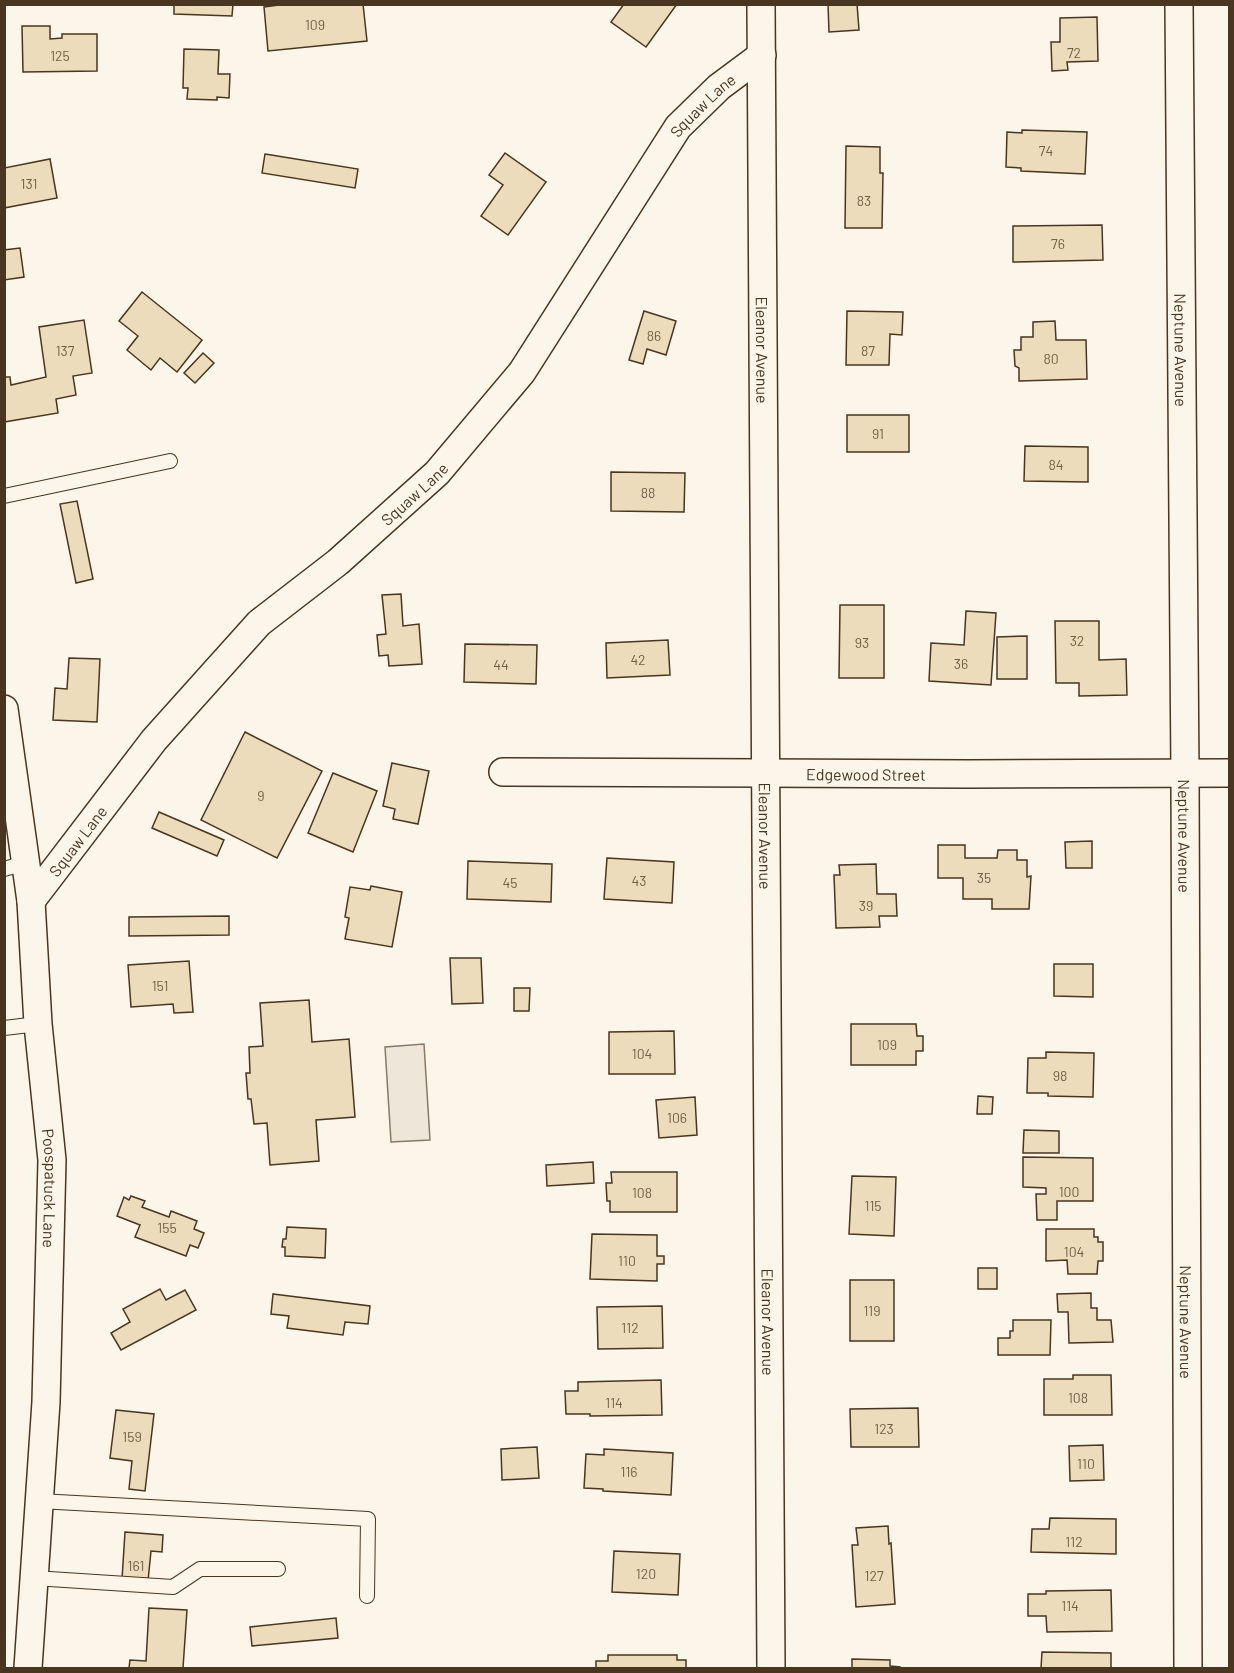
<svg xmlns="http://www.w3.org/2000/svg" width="1234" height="1673" font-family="Barlow,sans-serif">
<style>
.green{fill:#ede6d9;stroke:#887966;stroke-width:1.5}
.building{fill:#ecdcbc;stroke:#4a3520;stroke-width:1.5}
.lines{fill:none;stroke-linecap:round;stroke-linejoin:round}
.service-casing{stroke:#4a3520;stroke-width:16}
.minor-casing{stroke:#4a3520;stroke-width:30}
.service{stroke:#fbf6e9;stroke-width:14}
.minor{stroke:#fbf6e9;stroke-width:27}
.labels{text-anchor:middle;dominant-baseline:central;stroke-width:4.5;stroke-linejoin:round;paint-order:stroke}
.number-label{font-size:14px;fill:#725f47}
.street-label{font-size:16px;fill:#4a3520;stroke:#fbf6e9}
</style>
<rect width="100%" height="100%" fill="#fbf6e9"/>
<polygon class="green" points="424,1044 430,1140 391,1142 385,1047"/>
<g class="building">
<polygon points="174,4 233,4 232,16 174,14"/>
<polygon points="287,4 363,4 367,41 268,51 264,7"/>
<polygon points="624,4 677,4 646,47 611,22"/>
<polygon points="828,4 857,4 859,30 829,32"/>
<polygon points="1097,17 1098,61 1067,62 1068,70 1052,71 1051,42 1060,42 1060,18"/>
<polygon points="22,26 50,26 50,39 62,38 62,34 97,34 97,71 23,72"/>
<polygon points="184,49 219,50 218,74 230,74 229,98 217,97 217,100 187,99 188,88 183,88"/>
<polygon points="1022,130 1087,132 1085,174 1021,171 1021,168 1006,167 1007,132 1022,133"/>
<polygon points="846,146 880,147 880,173 883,173 882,228 845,228"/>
<polygon points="505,153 546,182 508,235 481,216 503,185 489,175"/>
<polygon points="265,154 358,169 355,188 262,173"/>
<polygon points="50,159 57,198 4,208 4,168"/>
<polygon points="1102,225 1103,260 1013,262 1013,226"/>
<polygon points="20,248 24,277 4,280 4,250"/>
<polygon points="142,292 202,340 177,372 160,358 151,370 127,350 138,336 119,321"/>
<polygon points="644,311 676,321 666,355 647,349 643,364 629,360"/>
<polygon points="847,311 903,312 902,335 890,334 889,365 846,365"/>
<polygon points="84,320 92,373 73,376 76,395 56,399 58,413 4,422 4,377 10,377 11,385 46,377 39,327"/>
<polygon points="1055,321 1056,340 1086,340 1087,379 1019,381 1019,368 1015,366 1014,350 1021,350 1021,337 1033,337 1033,322"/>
<polygon points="203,353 214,363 195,383 184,373"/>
<rect x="847" y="415" width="62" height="37"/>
<polygon points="1025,446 1088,447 1088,482 1024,481"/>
<polygon points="611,472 685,473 684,512 611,511"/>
<polygon points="77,501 93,579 76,583 60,504"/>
<polygon points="401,594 403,626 419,624 422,664 389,666 388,655 379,656 377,635 386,634 382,595"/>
<polygon points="840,605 884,605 884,678 839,678"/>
<polygon points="966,611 996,613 991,685 929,681 931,643 964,645"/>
<polygon points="1055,621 1099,621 1099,660 1126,659 1127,695 1079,696 1079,683 1056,683"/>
<polygon points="1027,636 1027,679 997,679 997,637"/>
<polygon points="668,640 670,675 607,678 606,643"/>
<polygon points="465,644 537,645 536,684 464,682"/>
<polygon points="69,658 100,659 97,722 53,720 55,688 67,689"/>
<polygon points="245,732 322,771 277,858 201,820"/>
<polygon points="392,763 429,771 418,824 393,819 395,809 383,806"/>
<polygon points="333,773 377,791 353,852 308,833"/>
<polygon points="159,812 224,840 217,856 152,828"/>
<polygon points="1092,841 1092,868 1066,868 1065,842"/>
<polygon points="938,845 965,845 965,858 997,858 998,850 1017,850 1017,860 1027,860 1027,877 1031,876 1029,909 992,909 992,899 963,899 963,878 938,878"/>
<polygon points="607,858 674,862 672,903 604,899"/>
<polygon points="468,861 552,864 551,902 467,899"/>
<polygon points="876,864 877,894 896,894 897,916 879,916 880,927 836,928 834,875 840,875 839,865"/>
<polygon points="371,886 402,892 392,947 345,939 349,918 345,917 350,887 370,890"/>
<polygon points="229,916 229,935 129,936 129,917"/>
<polygon points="450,958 481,958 483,1003 452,1004"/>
<polygon points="189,961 193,1012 174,1013 173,1004 131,1007 128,965"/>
<polygon points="1054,964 1093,964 1093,997 1054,996"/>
<polygon points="514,988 530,988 529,1011 514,1011"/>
<polygon points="309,1000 312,1042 349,1039 355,1117 316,1120 319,1161 270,1165 267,1123 254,1124 251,1099 248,1099 246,1073 250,1073 249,1047 263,1046 260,1003"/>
<polygon points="851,1024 916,1024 917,1036 923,1036 923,1051 916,1051 916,1065 851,1065"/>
<polygon points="674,1031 675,1074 609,1074 609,1032"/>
<polygon points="1046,1052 1094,1053 1093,1097 1048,1096 1048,1093 1027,1093 1028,1058 1046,1058"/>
<polygon points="978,1096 993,1097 992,1114 977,1114"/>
<polygon points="695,1097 697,1135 659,1138 656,1100"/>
<polygon points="1024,1130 1059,1131 1059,1153 1023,1153"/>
<polygon points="1023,1157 1093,1158 1093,1201 1057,1201 1057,1220 1037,1220 1036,1194 1046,1194 1046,1188 1023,1187"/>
<polygon points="593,1162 594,1183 547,1186 546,1165"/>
<polygon points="611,1172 677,1172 677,1212 610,1212 610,1201 607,1201 606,1183 612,1183"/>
<polygon points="852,1176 896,1177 894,1236 849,1234"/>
<polygon points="131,1196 145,1201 142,1207 169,1217 171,1211 197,1221 194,1229 204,1233 198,1248 190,1245 186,1256 135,1237 140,1225 117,1216 124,1197 129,1200"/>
<polygon points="287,1227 326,1229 325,1258 285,1256 285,1247 282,1247 283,1239 286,1239"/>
<polygon points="1046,1229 1094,1229 1094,1237 1098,1237 1098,1242 1103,1242 1103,1261 1098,1261 1097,1274 1068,1274 1067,1260 1046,1261"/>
<polygon points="592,1234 657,1235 657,1256 664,1256 664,1264 657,1264 657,1281 590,1279"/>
<rect x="978" y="1268" width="19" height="21"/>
<rect x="850" y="1280" width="44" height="61"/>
<polygon points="160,1289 166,1300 185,1290 196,1310 121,1350 111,1333 130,1322 123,1309"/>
<polygon points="1091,1293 1091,1308 1097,1308 1097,1320 1111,1320 1113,1342 1069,1343 1068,1312 1058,1312 1057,1294"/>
<polygon points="273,1294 370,1306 368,1324 345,1322 343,1335 287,1328 289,1316 271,1314"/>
<polygon points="662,1306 663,1348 598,1349 597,1307"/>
<polygon points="1013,1320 1051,1320 1050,1355 998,1355 998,1338 1010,1338 1010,1331 1013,1331"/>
<polygon points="1073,1375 1111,1375 1112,1415 1044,1415 1044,1379 1073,1379"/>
<polygon points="661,1380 662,1415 590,1416 590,1414 566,1414 565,1391 578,1391 578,1382"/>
<polygon points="918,1408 919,1447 851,1447 850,1409"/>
<polygon points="116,1410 154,1414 145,1491 129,1489 132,1461 110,1458"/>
<polygon points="1103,1445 1104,1480 1070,1481 1069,1446"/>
<polygon points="537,1447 539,1478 502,1480 501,1449"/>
<polygon points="604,1449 673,1453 671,1495 603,1491 603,1489 584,1488 586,1454 604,1455"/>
<polygon points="1050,1518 1116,1519 1116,1554 1031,1552 1032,1529 1049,1529"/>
<polygon points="888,1526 889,1544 891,1543 895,1604 856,1607 852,1545 858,1545 856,1528"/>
<polygon points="125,1532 163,1535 162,1552 151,1551 148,1581 122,1579"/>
<polygon points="614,1551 680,1554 678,1595 612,1592"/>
<polygon points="1111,1590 1112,1631 1047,1632 1046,1616 1028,1616 1028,1594 1046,1594 1046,1591"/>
<polygon points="149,1608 187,1610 183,1668 129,1668 130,1660 146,1661"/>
<polygon points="336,1618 338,1638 252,1646 250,1627"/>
<polygon points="1042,1652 1111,1653 1111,1668 1041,1668"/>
<polygon points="608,1655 677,1655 677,1660 686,1660 686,1668 596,1668 596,1661 608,1661"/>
<polygon points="852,1659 890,1660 890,1666 900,1667 900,1668 852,1668"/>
</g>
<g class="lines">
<defs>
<g id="service">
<polyline points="4,496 170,461"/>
<polyline points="4,869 25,863"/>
<polyline points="4,1028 38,1024"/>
<polyline points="39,1501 368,1519 367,1596"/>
<polyline points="34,1578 173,1587 200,1569 278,1569"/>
</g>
<g id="minor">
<path id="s1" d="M761,4L771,1668"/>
<path id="s2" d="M1179,4L1185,774L1188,1668"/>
<path id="s3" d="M4,709L31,901L38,1024L52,1160L46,1402L28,1668"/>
<path id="s4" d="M503,772L968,774L1230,773"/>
<path id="s5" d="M31,901L154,740L259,623L338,562L437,473L522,372L678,127L719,87L762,55"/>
</g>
</defs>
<use href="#service" class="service-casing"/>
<use href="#minor" class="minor-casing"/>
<use href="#service" class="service"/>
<use href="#minor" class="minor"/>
</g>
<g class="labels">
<g class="number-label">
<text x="315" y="24">109</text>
<text x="1074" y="52">72</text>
<text x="60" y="55">125</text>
<text x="1046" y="150">74</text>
<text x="29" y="183">131</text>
<text x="864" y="200">83</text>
<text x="1058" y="243">76</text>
<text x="654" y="335">86</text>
<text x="65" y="350">137</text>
<text x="868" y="350">87</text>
<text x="1051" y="358">80</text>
<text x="878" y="433">91</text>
<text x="1056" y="464">84</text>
<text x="648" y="492">88</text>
<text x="1077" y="640">32</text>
<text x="862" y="642">93</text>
<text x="638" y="659">42</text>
<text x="961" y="663">36</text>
<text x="501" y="664">44</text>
<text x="261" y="795">9</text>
<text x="984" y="877">35</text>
<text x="639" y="880">43</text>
<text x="510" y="882">45</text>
<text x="866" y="905">39</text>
<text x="160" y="985">151</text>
<text x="887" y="1044">109</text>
<text x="642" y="1053">104</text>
<text x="1060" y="1075">98</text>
<text x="677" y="1117">106</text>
<text x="1069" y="1191">100</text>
<text x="642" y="1192">108</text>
<text x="873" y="1205">115</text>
<text x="167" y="1227">155</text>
<text x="1074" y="1251">104</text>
<text x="627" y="1260">110</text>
<text x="872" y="1310">119</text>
<text x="630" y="1327">112</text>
<text x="1078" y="1397">108</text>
<text x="614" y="1402">114</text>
<text x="884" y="1428">123</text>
<text x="132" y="1436">159</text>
<text x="1086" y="1463">110</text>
<text x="629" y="1471">116</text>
<text x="1074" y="1541">112</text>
<text x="136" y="1565">161</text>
<text x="646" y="1573">120</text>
<text x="874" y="1575">127</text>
<text x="1070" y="1605">114</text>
</g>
<g class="street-label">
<text stroke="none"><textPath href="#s5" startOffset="1048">Squaw Lane</textPath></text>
<text stroke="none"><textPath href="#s1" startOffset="346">Eleanor Avenue</textPath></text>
<text stroke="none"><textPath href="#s2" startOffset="346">Neptune Avenue</textPath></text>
<text stroke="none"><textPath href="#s5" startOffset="562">Squaw Lane</textPath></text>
<text stroke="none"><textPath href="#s4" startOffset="363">Edgewood Street</textPath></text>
<text stroke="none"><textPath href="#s2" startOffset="832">Neptune Avenue</textPath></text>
<text stroke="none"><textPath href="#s1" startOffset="832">Eleanor Avenue</textPath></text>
<text stroke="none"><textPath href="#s5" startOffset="76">Squaw Lane</textPath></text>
<text stroke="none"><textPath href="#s3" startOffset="482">Poospatuck Lane</textPath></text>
<text stroke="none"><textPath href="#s1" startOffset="1318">Eleanor Avenue</textPath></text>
<text stroke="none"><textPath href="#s2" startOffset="1318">Neptune Avenue</textPath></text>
</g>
</g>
<rect width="1234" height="1673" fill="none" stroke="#4a3520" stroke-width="12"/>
</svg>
